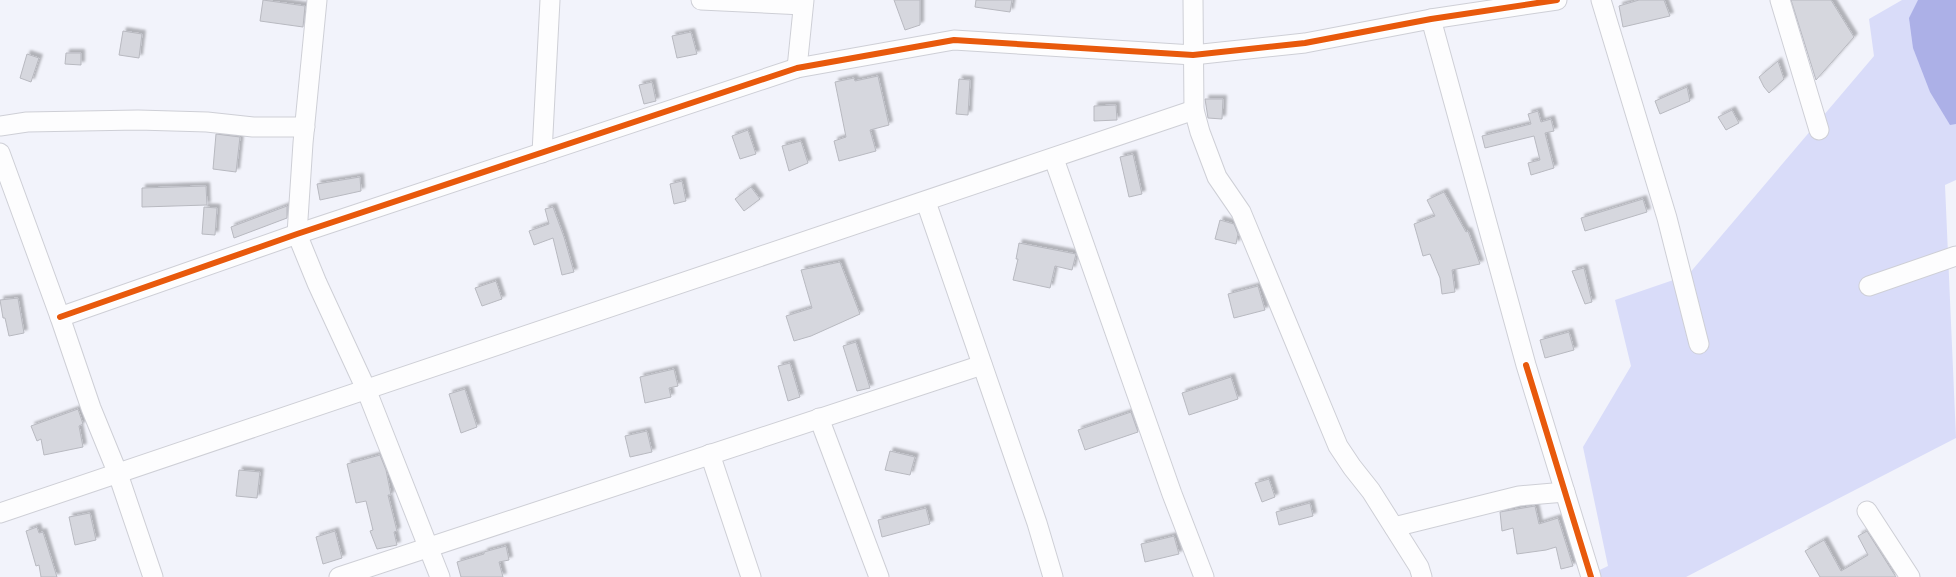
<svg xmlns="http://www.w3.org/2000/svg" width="1956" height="577" font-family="Literata,serif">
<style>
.green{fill:#d9dcf9}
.water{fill:#acb0e7}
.building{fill:#d6d7de;stroke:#b8b9c0;filter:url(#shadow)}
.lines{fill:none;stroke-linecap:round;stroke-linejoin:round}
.minor-casing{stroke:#cecfd6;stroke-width:21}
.minor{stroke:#fdfdfe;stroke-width:19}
.cycleway-casing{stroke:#fff;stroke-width:8}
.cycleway{stroke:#e8590c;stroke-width:6}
</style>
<defs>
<filter id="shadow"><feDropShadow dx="3.5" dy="-3.5" stdDeviation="1" flood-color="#0004"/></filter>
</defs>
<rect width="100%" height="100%" fill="#f2f3fb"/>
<polygon class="green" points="1902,0 1956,0 1956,180 1945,185 1956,438 1686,577 1585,577 1608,566 1583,447 1631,366 1615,300 1688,275 1874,56 1869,19"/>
<polygon class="water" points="1918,0 1956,0 1956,124 1950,125 1930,92 1913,48 1909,18"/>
<g class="building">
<polygon points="263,0 305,6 303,27 260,21"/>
<polygon points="894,0 920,0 920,25 905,30"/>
<polygon points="976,0 1012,0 1010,12 975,7"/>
<polygon points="1639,0 1664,0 1670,16 1623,27 1619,6"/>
<polygon points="1791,0 1831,0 1854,37 1816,80"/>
<polygon points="123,31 142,34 139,58 119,55"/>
<polygon points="691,32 697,54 677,58 672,36"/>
<polygon points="66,53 81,53 81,65 65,64"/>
<polygon points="27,54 39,58 31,82 20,78"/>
<polygon points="1778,61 1784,79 1769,93 1764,87 1759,77"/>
<polygon points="878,76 889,125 870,130 876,151 839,161 834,141 846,137 835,82 854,78 855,81"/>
<polygon points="959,79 970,80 968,115 956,114"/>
<polygon points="652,82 656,101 644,104 639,85"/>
<polygon points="1687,87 1690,101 1660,114 1655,101"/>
<polygon points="1205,99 1223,99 1222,119 1208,118"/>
<polygon points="1116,105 1117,120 1094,121 1094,106"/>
<polygon points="1732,110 1739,123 1726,130 1718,117"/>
<polygon points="1538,111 1541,122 1551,119 1554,131 1545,133 1554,168 1531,175 1528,163 1540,160 1534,136 1485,148 1482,136 1531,124 1528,114"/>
<polygon points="748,130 756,154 740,159 732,136"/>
<polygon points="216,134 240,137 236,172 213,169"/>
<polygon points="801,141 808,163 789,171 782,146"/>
<polygon points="1133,154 1142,194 1129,197 1120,157"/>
<polygon points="360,177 361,191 320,200 317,184"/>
<polygon points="682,181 686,201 674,204 670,184"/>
<polygon points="206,186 207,205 142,207 142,188"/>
<polygon points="751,187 760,199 744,211 735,199"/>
<polygon points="1444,192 1466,232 1468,231 1480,264 1452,270 1455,292 1442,294 1440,278 1430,254 1423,256 1414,224 1435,216 1427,200"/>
<polygon points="1643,199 1647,212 1585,231 1581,218"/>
<polygon points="287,206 287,218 234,238 231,227"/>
<polygon points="204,207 217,208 215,235 202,234"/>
<polygon points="553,207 564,237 574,272 562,275 553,238 534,245 529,231 549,224 545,209"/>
<polygon points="1220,220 1234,224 1238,234 1236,244 1215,239"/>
<polygon points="1019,243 1076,254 1072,270 1055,266 1050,288 1013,280 1018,259 1016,259"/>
<polygon points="840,262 860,314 811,336 794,341 786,316 812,308 801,270"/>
<polygon points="1584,268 1592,302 1585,304 1572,271"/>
<polygon points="496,281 502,299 482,306 475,288"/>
<polygon points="1258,286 1265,310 1234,318 1228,294"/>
<polygon points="18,298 24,333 9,336 5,318 3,318 0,300"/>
<polygon points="1569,332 1574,350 1545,358 1540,340"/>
<polygon points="856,342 870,388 857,391 843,346"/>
<polygon points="790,363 800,397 788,401 778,366"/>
<polygon points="674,369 678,386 669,388 671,397 645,403 640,377"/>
<polygon points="1231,377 1238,399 1189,415 1182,393"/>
<polygon points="465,389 477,427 461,433 449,394"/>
<polygon points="78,409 83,424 79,426 83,447 44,455 41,439 37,441 31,426"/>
<polygon points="1131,412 1138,432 1085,450 1078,430"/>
<polygon points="647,431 652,452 630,457 625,436"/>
<polygon points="890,451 915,457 910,475 885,470"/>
<polygon points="380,455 386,470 391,495 388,495 397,531 394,532 397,545 377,549 370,531 373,530 366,501 356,503 347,464"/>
<polygon points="239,470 260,472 257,498 236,496"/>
<polygon points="1269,479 1275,497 1262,502 1255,483"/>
<polygon points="1310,503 1313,516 1279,525 1276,512"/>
<polygon points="1535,506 1539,524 1558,518 1573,566 1561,569 1556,547 1546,550 1517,554 1513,528 1502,531 1500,512"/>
<polygon points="926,508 930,524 882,537 878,520"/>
<polygon points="90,513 96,540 75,545 69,517"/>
<polygon points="37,527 39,533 43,532 57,577 41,577 39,565 36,566 26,531"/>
<polygon points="335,531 342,558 323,564 316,537"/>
<polygon points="1867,531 1896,577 1820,577 1805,551 1824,540 1841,571 1868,555 1858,536"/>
<polygon points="1174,536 1179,554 1145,562 1141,544"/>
<polygon points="506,546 509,560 499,562 503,577 461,577 457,562 484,554 484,552"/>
</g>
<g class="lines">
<defs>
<g id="minor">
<polyline points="317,0 303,143 297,234 317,283 366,389 440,577"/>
<polyline points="701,0 803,5"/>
<polyline points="1193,0 1194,110 1200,132 1217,177 1241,212 1338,446 1352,467 1371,491 1419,567 1422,577"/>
<polyline points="1601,0 1667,218 1699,344"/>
<polyline points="1780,0 1819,130"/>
<polyline points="1431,19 1526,365 1591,577"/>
<polyline points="797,68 804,0"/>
<polyline points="0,126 27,122 138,120 207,122 253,127 305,127"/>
<polyline points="0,153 60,317 91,408 118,474 153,577"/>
<polyline points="542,153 550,0"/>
<polyline points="1054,159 1172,494 1204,577"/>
<polyline points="926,202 1037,523 1053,577"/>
<polyline points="1869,286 1956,256"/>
<polyline points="60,317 297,234 797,68 954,40 1193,55 1305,43 1431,19 1557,0"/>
<polyline points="819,418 879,577"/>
<polyline points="710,454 751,577"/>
<polyline points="1867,511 1910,577"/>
<polyline points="0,513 1194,110"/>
<polyline points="1394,527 1519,496 1565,492"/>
<polyline points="339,577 982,365"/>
</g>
</defs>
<use href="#minor" class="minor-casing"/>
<use href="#minor" class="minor"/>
<defs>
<g id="cycleway">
<polyline points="60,317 297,234 797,68 954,40 1193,55 1305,43 1431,19 1557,0"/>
<polyline points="1526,365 1591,577"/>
</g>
</defs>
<use href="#cycleway" class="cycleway-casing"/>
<use href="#cycleway" class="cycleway"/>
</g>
</svg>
